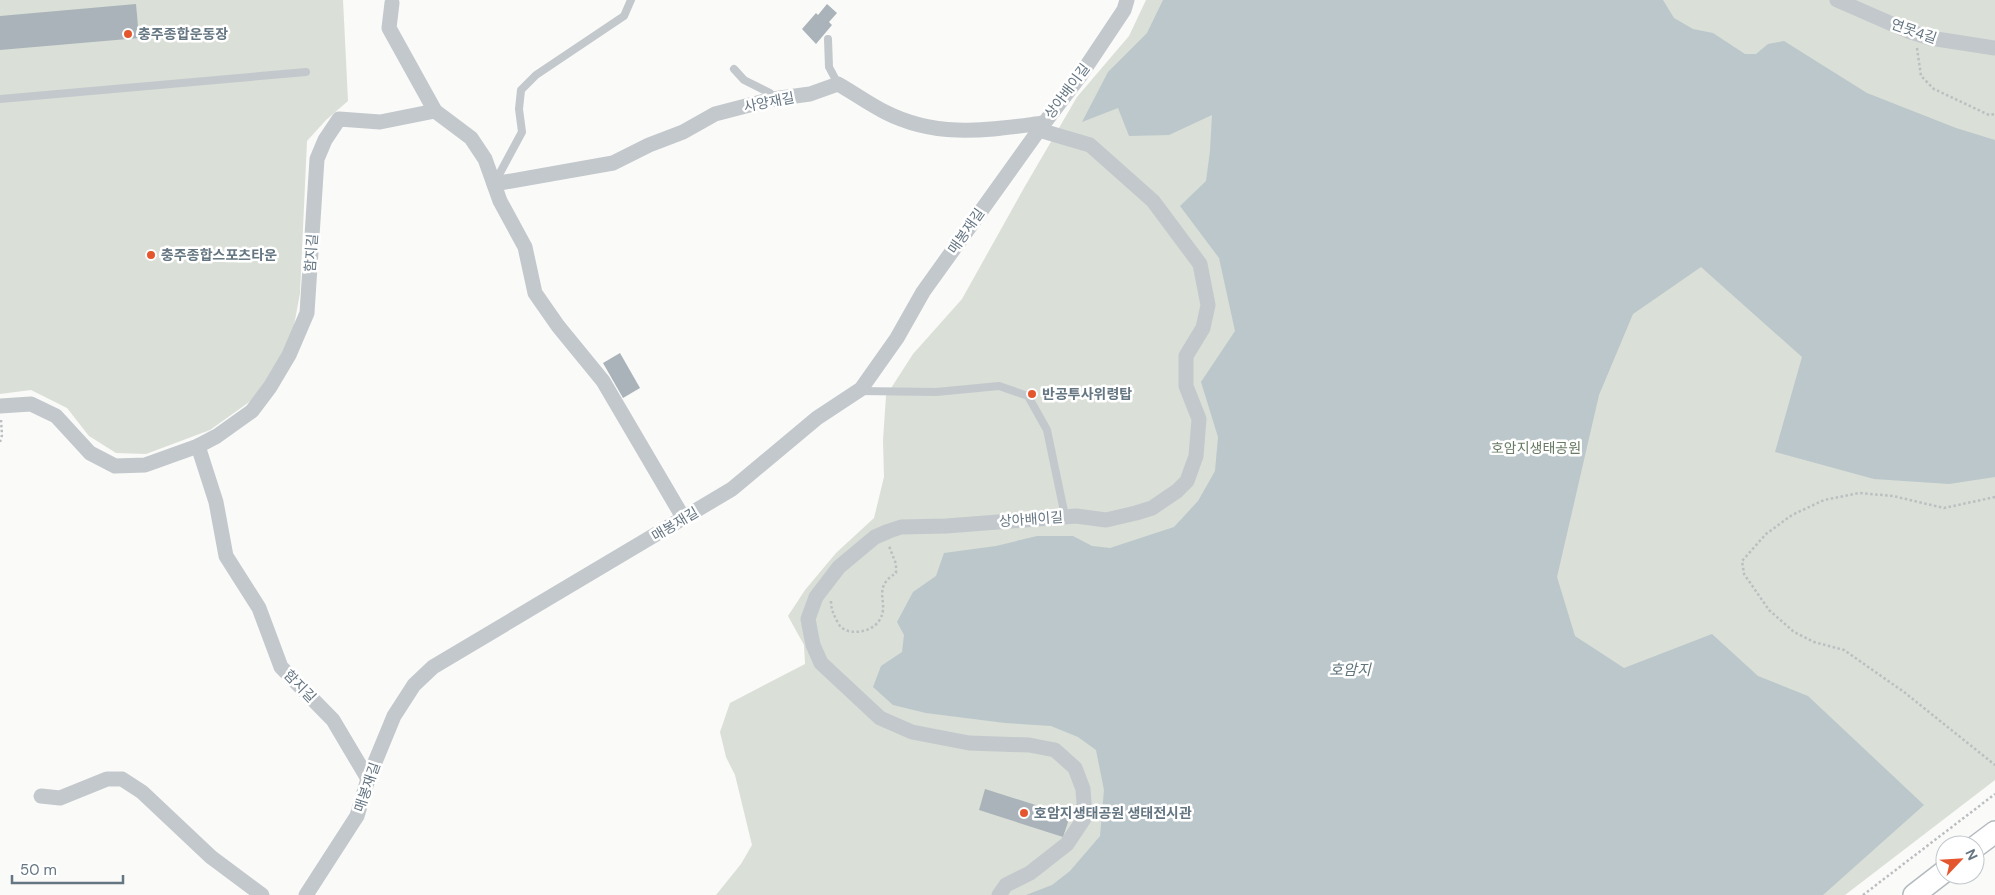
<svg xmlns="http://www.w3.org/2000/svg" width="1995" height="895" font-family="'DM Sans','Noto Sans KR',sans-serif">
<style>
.green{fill:#dadfd7}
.water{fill:#bbc7cb}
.building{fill:#aab3b9}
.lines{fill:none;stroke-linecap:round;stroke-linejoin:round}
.secondary-casing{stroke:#b3babf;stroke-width:24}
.path{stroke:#bbbfc2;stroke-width:2.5;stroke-dasharray:2.5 2.5;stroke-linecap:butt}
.lane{stroke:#c3c8cc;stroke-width:8}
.street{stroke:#c3c8cc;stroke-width:15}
.secondary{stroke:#fff;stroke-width:21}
.poi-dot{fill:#e4572e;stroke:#fff;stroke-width:2}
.labels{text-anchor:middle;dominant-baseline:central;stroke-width:5;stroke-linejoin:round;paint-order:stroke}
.street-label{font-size:14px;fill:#657683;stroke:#fff}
.poi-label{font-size:14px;font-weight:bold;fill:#657683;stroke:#fff;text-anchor:start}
.park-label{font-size:14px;fill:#687a64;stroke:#fff}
.water-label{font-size:15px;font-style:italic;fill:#60757c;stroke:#fff}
</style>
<rect width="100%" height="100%" fill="#fafaf8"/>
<g class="green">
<polygon points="0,0 343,0 348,101 326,120 307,141 300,293 293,331 276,369 252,400 210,430 146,454 116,453 89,436 67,408 31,390 0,394"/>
<polygon points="1146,0 1995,0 1995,780 1845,895 716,895 741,864 752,845 735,775 726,757 720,732 730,703 805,664 804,645 788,616 805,590 836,553 874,518 884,477 883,440 886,396 913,354 962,299 1024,188 1077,97 1129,36"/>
</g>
<polygon class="water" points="1163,0 1663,0 1674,18 1693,29 1713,33 1745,54 1756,54 1768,44 1784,41 1867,93 1956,128 1995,140 1995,477 1949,484 1874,479 1775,452 1802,357 1701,267 1633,314 1599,395 1557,577 1575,636 1624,668 1712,634 1758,676 1808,696 1924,805 1823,895 1026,895 1052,885 1070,871 1100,836 1104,790 1096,750 1078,737 1051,726 1005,723 926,713 893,705 873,687 881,666 902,652 904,635 897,622 913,592 936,576 944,553 996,546 1037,536 1073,536 1092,546 1110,548 1174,527 1198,501 1215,471 1218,437 1201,382 1235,331 1219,258 1180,206 1206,181 1210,151 1212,115 1169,135 1129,136 1118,108 1082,122 1108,72 1147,33"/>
<g class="building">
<polygon points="136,4 139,38 0,50 0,16"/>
<polygon points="827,4 837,13 829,22 832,25 816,44 802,29 816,13 818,15"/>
<polygon points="620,353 640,388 623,398 603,363"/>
<polygon points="985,789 1070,816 1063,837 979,810"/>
</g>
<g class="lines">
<defs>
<g id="secondary">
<polyline points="1975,847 1995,832"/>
<polyline points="1914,895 1945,871"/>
</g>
</defs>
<use href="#secondary" class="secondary-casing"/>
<g class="path">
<polyline points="1917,48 1921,76 1934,89 1989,115 1995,114"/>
<polyline points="0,442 2,435 1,420"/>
<polyline points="1995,497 1944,508 1893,496 1859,493 1824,500 1792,515 1766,534 1742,561 1744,574 1769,610 1794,632 1814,642 1844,650 1904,692 1995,765"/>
<path d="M831,601C831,610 834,615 838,623C845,637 871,633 879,621C891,603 870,589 896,573V564L889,546"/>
<polyline points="1863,895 1995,794"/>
</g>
<g class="lane">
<polyline points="828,39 829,67 838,84"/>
<polyline points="734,69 744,80 770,93 773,99"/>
<polyline points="0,99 306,72"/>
<polyline points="494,184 522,132 519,109 521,90 536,75 624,16 631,0"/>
<polyline points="859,391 936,392 999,386 1028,396 1047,430 1065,516"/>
</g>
<g class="street">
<polyline points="1837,0 1908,31 1930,38 1995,48"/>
<polyline points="392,3 389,28 435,111 471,138 485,159 500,201 525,247 535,293 558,326 603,381 684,519"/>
<path d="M494,184L613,163L649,145L683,132L715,114L773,99L810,94L838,84C854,93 869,104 885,112C938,139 987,130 1044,123"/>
<polyline points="0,406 31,404 56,416 90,453 115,466 145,465 198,446 217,436 252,411 270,387 289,355 307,313 317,159 325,140 339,119 380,122 435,111"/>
<polyline points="198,446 216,502 226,556 259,608 281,667 333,720 368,779"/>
<polyline points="41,796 60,798 107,779 122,779 142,792 211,857 262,895"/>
<polyline points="306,895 357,816 368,779 394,716 414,685 433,667 732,489 817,418 861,389 897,338 923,292 1039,130"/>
<polyline points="999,895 1006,885 1030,873 1067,844 1085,817 1083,789 1075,768 1055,750 1029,745 969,743 912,732 880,718 821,663 813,645 808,619 816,597 839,567 875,537 889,531 901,527 946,526 1076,516 1106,520 1136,513 1152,508 1177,491 1187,481 1196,456 1199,419 1186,386 1186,356 1203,328 1208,305 1200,264 1153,201 1090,145 1039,130 1080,76 1124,10 1127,0"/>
</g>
<use href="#secondary" class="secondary"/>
</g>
<g class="poi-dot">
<circle cx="128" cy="34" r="5"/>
<circle cx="151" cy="255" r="5"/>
<circle cx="1032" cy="394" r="5"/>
<circle cx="1024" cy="813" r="5"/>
</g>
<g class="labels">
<g class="street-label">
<text transform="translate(1914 31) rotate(19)">연못4길</text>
<text transform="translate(1067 91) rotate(-53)">상아배이길</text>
<text transform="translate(769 102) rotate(-11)">사양재길</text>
<text transform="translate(966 231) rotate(-55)">매봉재길</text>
<text transform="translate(311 253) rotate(-86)">함지길</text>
<text transform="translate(1031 519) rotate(-4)">상아배이길</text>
<text transform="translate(675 524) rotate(-31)">매봉재길</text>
<text transform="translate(300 686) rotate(46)">함지길</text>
<text transform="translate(367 787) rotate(-71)">매봉재길</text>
</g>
<g class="poi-label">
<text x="138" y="34">충주종합운동장</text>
<text x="161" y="255">충주종합스포츠타운</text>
<text x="1042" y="394">반공투사위령탑</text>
<text x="1034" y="813">호암지생태공원 생태전시관</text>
</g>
<g class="park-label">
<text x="1536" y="448">호암지생태공원</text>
</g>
<g class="water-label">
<text x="1350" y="670">호암지</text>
</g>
</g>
<g transform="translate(1960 860) rotate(65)"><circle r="24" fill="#ffffff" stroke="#c1c8cd"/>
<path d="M0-4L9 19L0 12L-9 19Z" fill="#e4572e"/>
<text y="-8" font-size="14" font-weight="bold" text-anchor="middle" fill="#657683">N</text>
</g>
<path d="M12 875v8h111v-8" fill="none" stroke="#657683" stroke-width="2.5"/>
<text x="20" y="875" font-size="15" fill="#657683" stroke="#ffffff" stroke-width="4" paint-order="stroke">50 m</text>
</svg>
